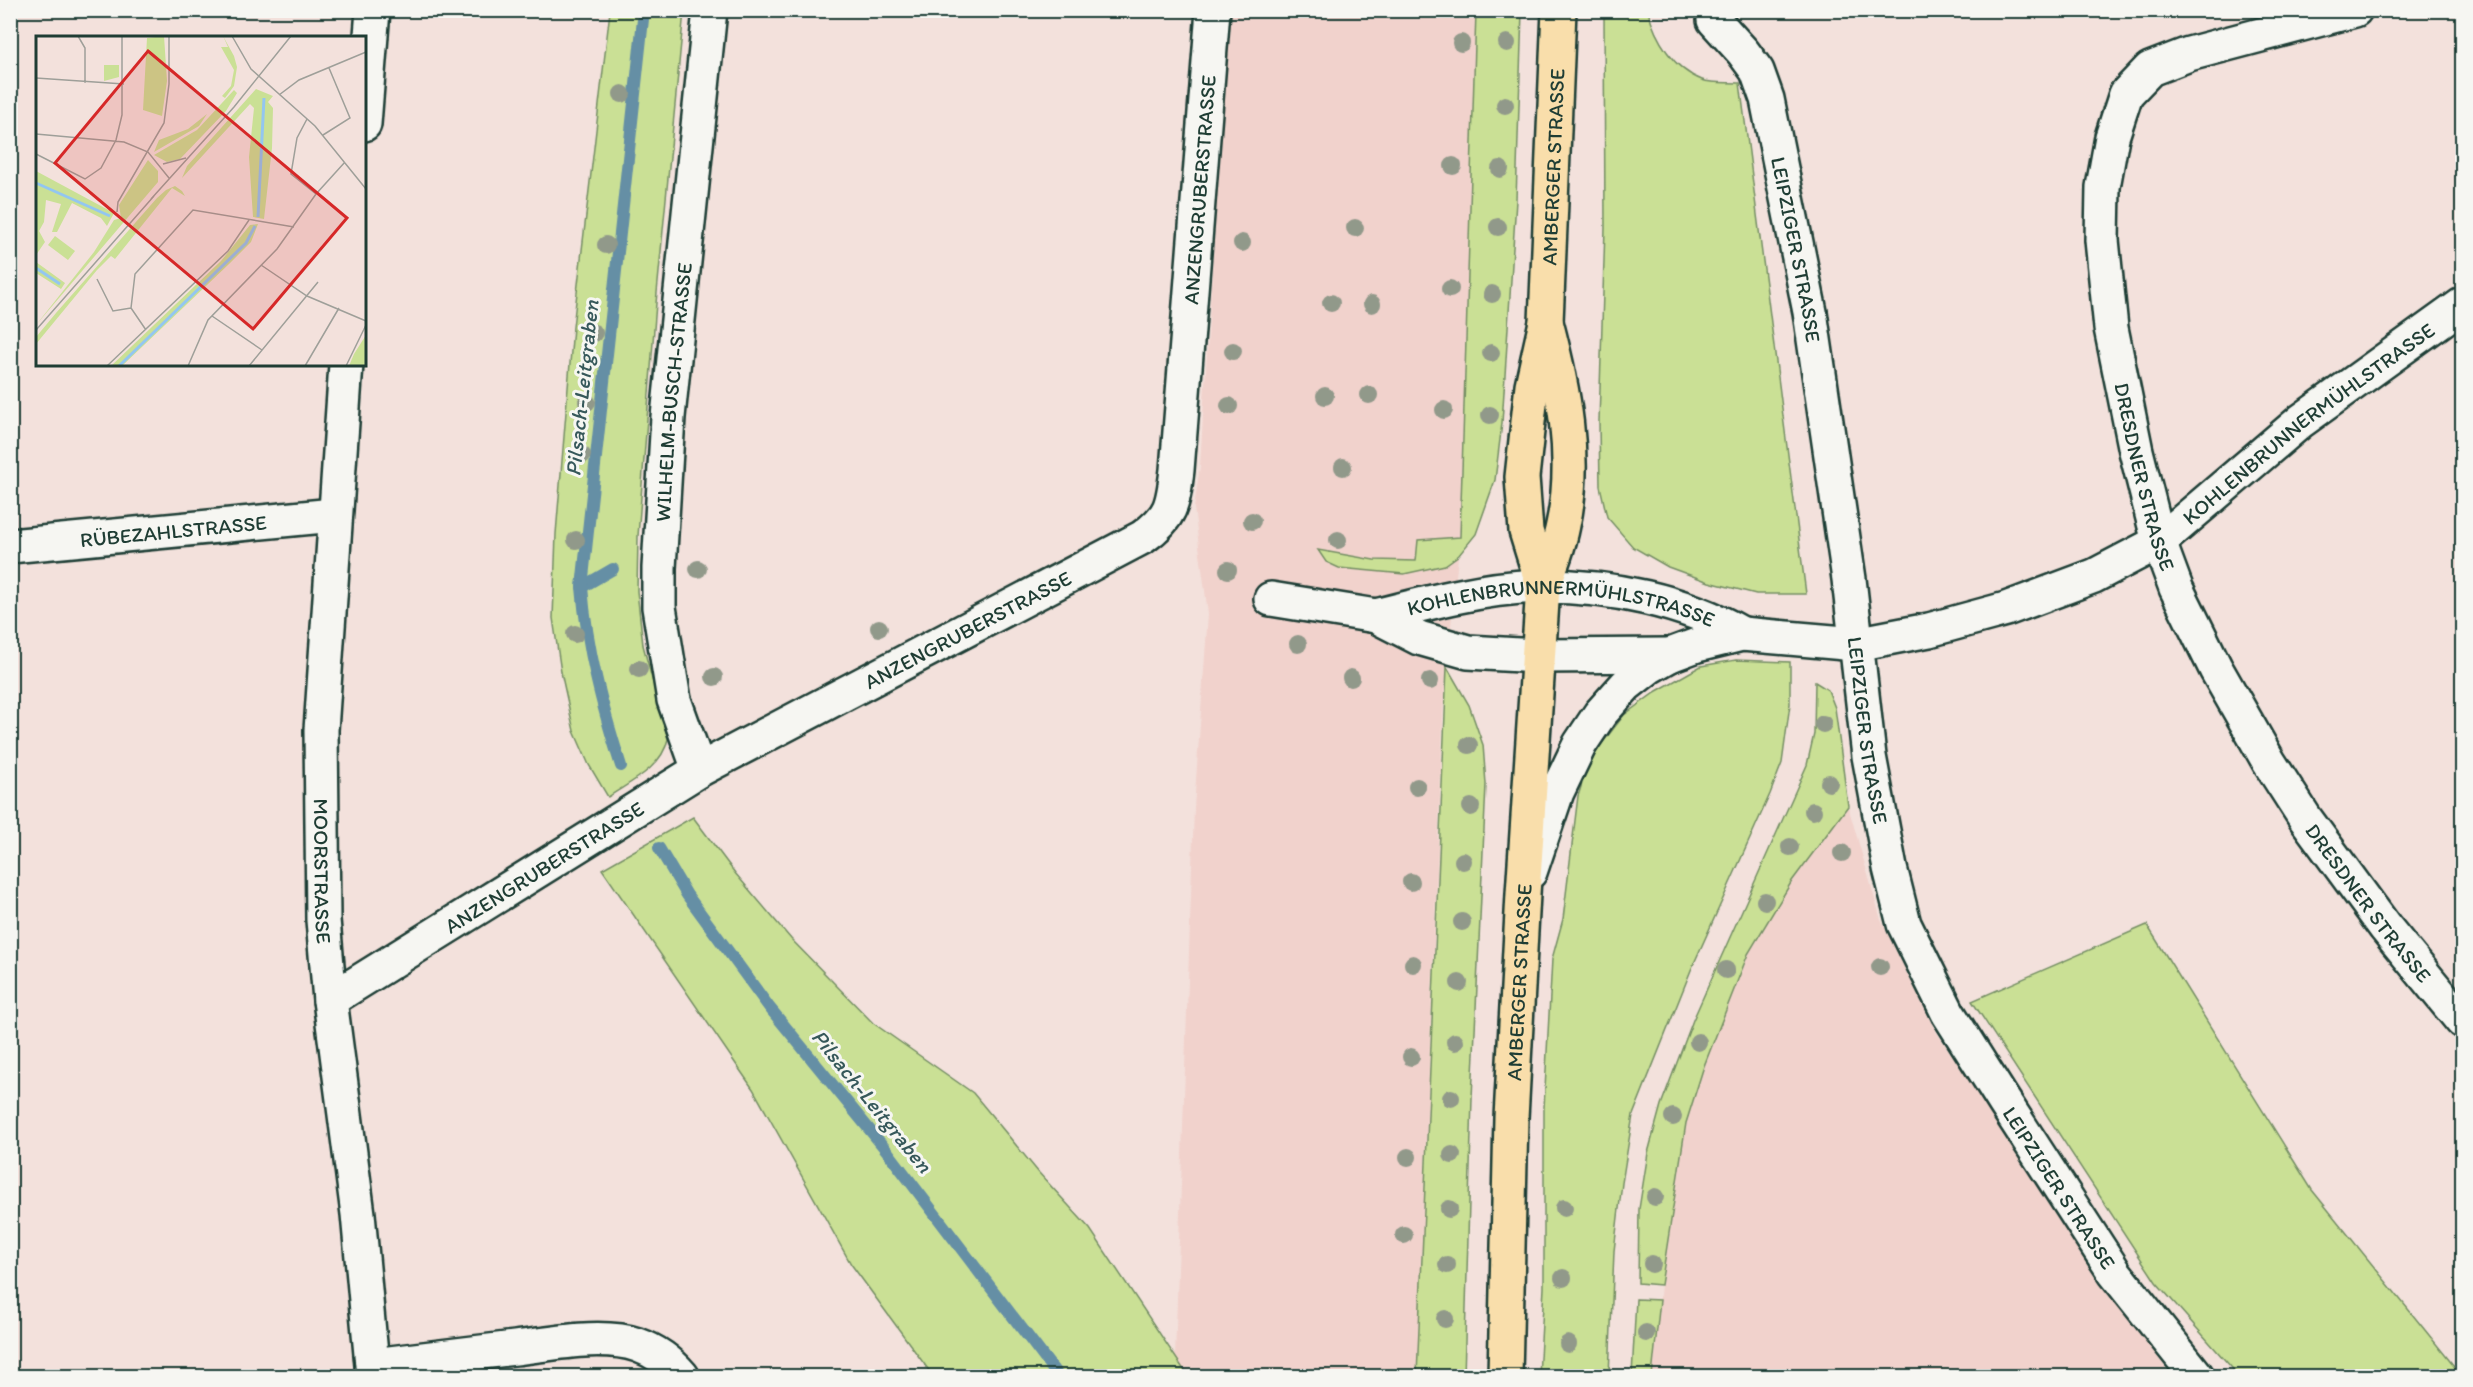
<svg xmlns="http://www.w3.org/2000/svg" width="2473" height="1387" font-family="Itim,sans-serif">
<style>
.built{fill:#f1d2cc}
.green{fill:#cae095;stroke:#748e64;stroke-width:1.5}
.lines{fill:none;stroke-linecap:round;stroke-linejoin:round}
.stream{stroke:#658fa5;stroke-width:12}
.minor-casing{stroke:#1f3d34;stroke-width:38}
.major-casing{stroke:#1f3d34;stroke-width:38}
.minor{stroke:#f6f6f2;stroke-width:33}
.major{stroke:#f9deab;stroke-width:33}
.tree{fill:#91998a}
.labels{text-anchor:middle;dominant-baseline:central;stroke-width:6;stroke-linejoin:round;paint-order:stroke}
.street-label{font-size:21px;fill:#1f3d34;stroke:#f6f6f2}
.water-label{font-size:22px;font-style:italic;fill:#36585a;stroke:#f6f6f2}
.inset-river{fill:none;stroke:#93c6f0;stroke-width:3}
.inset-road{fill:none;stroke:#9e9f99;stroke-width:1.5}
.view{fill:#d62828;fill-opacity:0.15;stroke:#d62828;stroke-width:3}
.inset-edge{fill:none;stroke:#1f3d34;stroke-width:3}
</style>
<rect width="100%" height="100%" fill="#f3e1dc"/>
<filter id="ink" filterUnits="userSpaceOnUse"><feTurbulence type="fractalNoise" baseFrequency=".0167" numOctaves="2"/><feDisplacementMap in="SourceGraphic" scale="12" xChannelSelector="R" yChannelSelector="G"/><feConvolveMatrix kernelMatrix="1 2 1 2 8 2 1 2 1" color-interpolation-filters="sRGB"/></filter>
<g filter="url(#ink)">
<g class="built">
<polygon points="1228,11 1476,11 1460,537 1444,696 1417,1376 1188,1376 1175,1357 1194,808 1208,614 1194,508 1200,466"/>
<polygon points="1848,806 1881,920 1935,1030 2171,1376 1652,1376 1661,1285 1686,1123 1704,1066 1748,954 1792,881"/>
</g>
<g class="green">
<path d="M610,11H684L656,303L638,536L637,591L643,645L668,739C662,768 630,782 608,797L589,765L574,731L561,672L553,618L556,534L573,327Z"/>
<polygon points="1476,11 1522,11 1516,200 1502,423 1495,480 1476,534 1459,555 1445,565 1404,574 1339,568 1326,562 1318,550 1374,560 1416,561 1418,540 1460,537"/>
<path d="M1604,11H1648C1655,38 1673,69 1702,80C1712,84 1729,82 1740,83L1806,594H1756L1709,582L1668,567L1633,547L1607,517L1600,486L1599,422L1605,228Z"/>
<polygon points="1736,660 1790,662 1790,704 1782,763 1770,794 1691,970 1633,1115 1622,1183 1614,1251 1609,1376 1539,1376 1544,1288 1544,1108 1552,959 1563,919 1578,796 1586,771 1600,746 1624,715 1657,691 1701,666"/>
<polygon points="1447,667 1469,705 1483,745 1486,784 1472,1098 1464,1376 1417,1376"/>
<polygon points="1815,682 1828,690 1835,708 1848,806 1792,881 1748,954 1704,1066 1686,1123 1661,1285 1638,1283 1639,1209 1648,1153 1661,1105 1693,1020 1807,765 1814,734"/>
<polygon points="693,817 735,873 791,939 873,1023 973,1093 1039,1173 1090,1229 1188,1376 933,1376 851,1264 753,1089 602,869"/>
<polygon points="2147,925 2312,1190 2462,1376 2239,1376 2156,1282 1972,1001"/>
<polygon points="1636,1299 1660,1300 1652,1376 1632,1376"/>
</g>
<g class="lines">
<g class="stream">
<polyline points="582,587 613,569"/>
<path d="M621,766C602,706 587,650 582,587L644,10"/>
<polyline points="659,848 687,895 769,1007 887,1151 1058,1376"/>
</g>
<defs>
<g id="minor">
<path id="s1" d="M2355,10L2189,54L2150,69L2126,94L2112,137L2103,187L2102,240L2111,328L2136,451L2159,542L2176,588L2216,669L2269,762L2305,818L2385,927L2462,1021"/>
<path id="s2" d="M1714,20L1743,52L1757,71L1767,99L1810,312L1849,579L1869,756L1890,868L1904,924L1948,1013L2005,1103L2115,1273L2197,1376"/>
<polyline points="364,124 373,10"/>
<path id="s3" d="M346,364L321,730L323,920L330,1000L358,1214L373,1376"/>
<path id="s4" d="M10,546L334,515"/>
<polyline points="1271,599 1376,616 1419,638 1468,652 1539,656 1670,655"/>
<path id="s5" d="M1376,616C1430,602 1487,587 1543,586C1610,586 1684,601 1742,634"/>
<path id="s6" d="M699,770L674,700L659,607V568L668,417L710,10"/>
<path id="s7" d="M1530,872L1557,792L1580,744L1600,714L1626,685L1649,667L1670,655L1697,645L1742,634L1856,644L1929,630L2006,609L2094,576L2159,542L2301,421L2462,305"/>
<path id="s8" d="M330,1000L699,770L1143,537C1172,516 1173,504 1177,470L1213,10"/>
<path d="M373,1365C420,1359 468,1354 515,1348C551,1344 602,1333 638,1345C655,1351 671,1363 682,1376"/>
</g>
<g id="major">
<path id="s9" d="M1543,586L1526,531L1522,477L1532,385L1546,322L1559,10"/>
<path id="s10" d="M1505,1376L1511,1118L1523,894L1543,586C1551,566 1559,546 1563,525C1578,458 1563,387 1546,322"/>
</g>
</defs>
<use href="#minor" class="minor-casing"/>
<use href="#major" class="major-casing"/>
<use href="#minor" class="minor"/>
<use href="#major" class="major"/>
</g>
<g class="tree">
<circle cx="1461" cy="43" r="9"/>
<circle cx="1507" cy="43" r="9"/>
<circle cx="622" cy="94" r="9"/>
<circle cx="1505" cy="105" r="9"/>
<circle cx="1453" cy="166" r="9"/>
<circle cx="1500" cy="169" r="9"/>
<circle cx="1498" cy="227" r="9"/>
<circle cx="1355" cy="228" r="9"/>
<circle cx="1242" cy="243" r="9"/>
<circle cx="606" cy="245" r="9"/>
<circle cx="1450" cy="289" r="9"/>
<circle cx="1492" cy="294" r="9"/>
<circle cx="1331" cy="303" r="9"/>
<circle cx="1372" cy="304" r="9"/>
<circle cx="594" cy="333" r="9"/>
<circle cx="1233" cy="351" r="9"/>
<circle cx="1491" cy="353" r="9"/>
<circle cx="1369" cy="395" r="9"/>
<circle cx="1325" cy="396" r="9"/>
<circle cx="587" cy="402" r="9"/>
<circle cx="1229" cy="406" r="9"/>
<circle cx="1444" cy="410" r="9"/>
<circle cx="1490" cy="415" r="9"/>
<circle cx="582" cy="455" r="9"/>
<circle cx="1343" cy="467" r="9"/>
<circle cx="1252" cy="521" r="9"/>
<circle cx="576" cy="540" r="9"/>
<circle cx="1338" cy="540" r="9"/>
<circle cx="698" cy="569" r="9"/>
<circle cx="1228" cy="570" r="9"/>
<circle cx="879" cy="628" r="9"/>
<circle cx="575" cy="634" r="9"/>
<circle cx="1298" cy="644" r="9"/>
<circle cx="639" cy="669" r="9"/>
<circle cx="714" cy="677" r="9"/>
<circle cx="1351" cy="678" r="9"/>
<circle cx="1430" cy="681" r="9"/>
<circle cx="1823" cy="724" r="9"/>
<circle cx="1469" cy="745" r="9"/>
<circle cx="1829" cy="783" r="9"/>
<circle cx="1417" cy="787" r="9"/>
<circle cx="1471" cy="807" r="9"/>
<circle cx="1813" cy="811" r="9"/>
<circle cx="1790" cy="847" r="9"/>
<circle cx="1842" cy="853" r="9"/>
<circle cx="1463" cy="861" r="9"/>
<circle cx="1411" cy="882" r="9"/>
<circle cx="1765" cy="901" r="9"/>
<circle cx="1462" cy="922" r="9"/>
<circle cx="1413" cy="964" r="9"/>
<circle cx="1880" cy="967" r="9"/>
<circle cx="1726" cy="970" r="9"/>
<circle cx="1459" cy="983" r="9"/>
<circle cx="1455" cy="1042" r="9"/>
<circle cx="1698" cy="1042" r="9"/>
<circle cx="1411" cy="1057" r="9"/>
<circle cx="1451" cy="1098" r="9"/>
<circle cx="1673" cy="1117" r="9"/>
<circle cx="1452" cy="1155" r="9"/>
<circle cx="1408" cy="1157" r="9"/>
<circle cx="1655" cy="1197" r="9"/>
<circle cx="1564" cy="1208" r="9"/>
<circle cx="1449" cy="1209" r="9"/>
<circle cx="1404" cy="1235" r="9"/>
<circle cx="1652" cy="1264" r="9"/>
<circle cx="1447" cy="1265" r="9"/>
<circle cx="1563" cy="1278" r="9"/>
<circle cx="1445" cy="1319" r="9"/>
<circle cx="1646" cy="1333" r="9"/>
<circle cx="1568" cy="1344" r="9"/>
</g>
</g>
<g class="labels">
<g class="street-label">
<text stroke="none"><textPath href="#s9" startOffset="424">AMBERGER STRASSE</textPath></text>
<text stroke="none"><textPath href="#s8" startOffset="1296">ANZENGRUBERSTRASSE</textPath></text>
<text stroke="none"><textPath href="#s2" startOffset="250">LEIPZIGER STRASSE</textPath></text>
<text stroke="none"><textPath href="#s6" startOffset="384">WILHELM-BUSCH-STRASSE</textPath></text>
<text stroke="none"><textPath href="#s7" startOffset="968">KOHLENBRUNNERMÜHLSTRASSE</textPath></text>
<text stroke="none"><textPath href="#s1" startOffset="638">DRESDNER STRASSE</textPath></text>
<text stroke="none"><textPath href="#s4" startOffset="164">RÜBEZAHLSTRASSE</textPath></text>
<text stroke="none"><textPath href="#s5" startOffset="189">KOHLENBRUNNERMÜHLSTRASSE</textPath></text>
<text stroke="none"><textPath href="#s8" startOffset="738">ANZENGRUBERSTRASSE</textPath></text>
<text stroke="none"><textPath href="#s2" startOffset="736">LEIPZIGER STRASSE</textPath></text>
<text stroke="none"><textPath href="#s8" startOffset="252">ANZENGRUBERSTRASSE</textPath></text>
<text stroke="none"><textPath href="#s3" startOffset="508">MOORSTRASSE</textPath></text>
<text stroke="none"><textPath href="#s1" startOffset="1124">DRESDNER STRASSE</textPath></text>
<text stroke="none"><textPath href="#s10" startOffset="394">AMBERGER STRASSE</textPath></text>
<text stroke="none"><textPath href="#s2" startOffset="1240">LEIPZIGER STRASSE</textPath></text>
</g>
<g class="water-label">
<text transform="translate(582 388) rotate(-84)">Pilsach-Leitgraben</text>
<text transform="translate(872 1101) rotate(51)">Pilsach-Leitgraben</text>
</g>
</g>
<g transform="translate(36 36)">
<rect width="330" height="330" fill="#f3e1dc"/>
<path d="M128,0L131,45L126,80L107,74L111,2ZM187,0L198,20L201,31L198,50L189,62L186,60L195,50L198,34L185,11H192ZM68,29H83V41L68,45ZM220,53L237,60L232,66L237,72L236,112L228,183L217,181L213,121L218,72L214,68L146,142L151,130ZM198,54L201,57L190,75L144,123L131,126L118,119L161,94ZM171,78L163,90L118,116L123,104L152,93ZM112,124L122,135V146L0,289L58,216L78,184L85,182L83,169ZM0,135L78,177L71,190L65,182L36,167L21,196H16L25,168L10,164L8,186L3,195L9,206L0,219ZM139,150L146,155L149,160L136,152L79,223L75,220L61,234L0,308V301L20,277L121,162L130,154ZM222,188L215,206L193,228L86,330H75L185,225L214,189ZM19,200L39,215L32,224L12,209ZM0,226L29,247L25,253L0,237ZM330,299V330H313L318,318Z" fill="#cae095"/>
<path class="inset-river" d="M0,147L74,180M222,181L228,62M0,232L24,248M83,330L210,207L219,190"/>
<path class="inset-road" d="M42,0L49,12V47M196,0L215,33L279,90L330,153M0,42L88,48M243,59L263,44L330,16M271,83L261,102L255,138L280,158M0,98L88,106L112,116L133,142M287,99L314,82L293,32M0,118L49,143L65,132L80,104L86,79V0M127,128L150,122M115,163L198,71L255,0M81,176L82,166L128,87L133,48V0M225,229L271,260L330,285M61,243L77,275L95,272M176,280L226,314M0,294L118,160M110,294L95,272L99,238L157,174L258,191M71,330L192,215L213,184M152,330L172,284L241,213L280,158L309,126M213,330L282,246M269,330L303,272M310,330L330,289"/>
<path class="view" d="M112,15L311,182L217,293L19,127Z"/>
<rect width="330" height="330" class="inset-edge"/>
</g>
<rect width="2473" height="1387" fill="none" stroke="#f6f6f2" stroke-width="36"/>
<rect x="18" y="18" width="2437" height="1351" fill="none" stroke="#1f3d34" stroke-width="2" filter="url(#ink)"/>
</svg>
